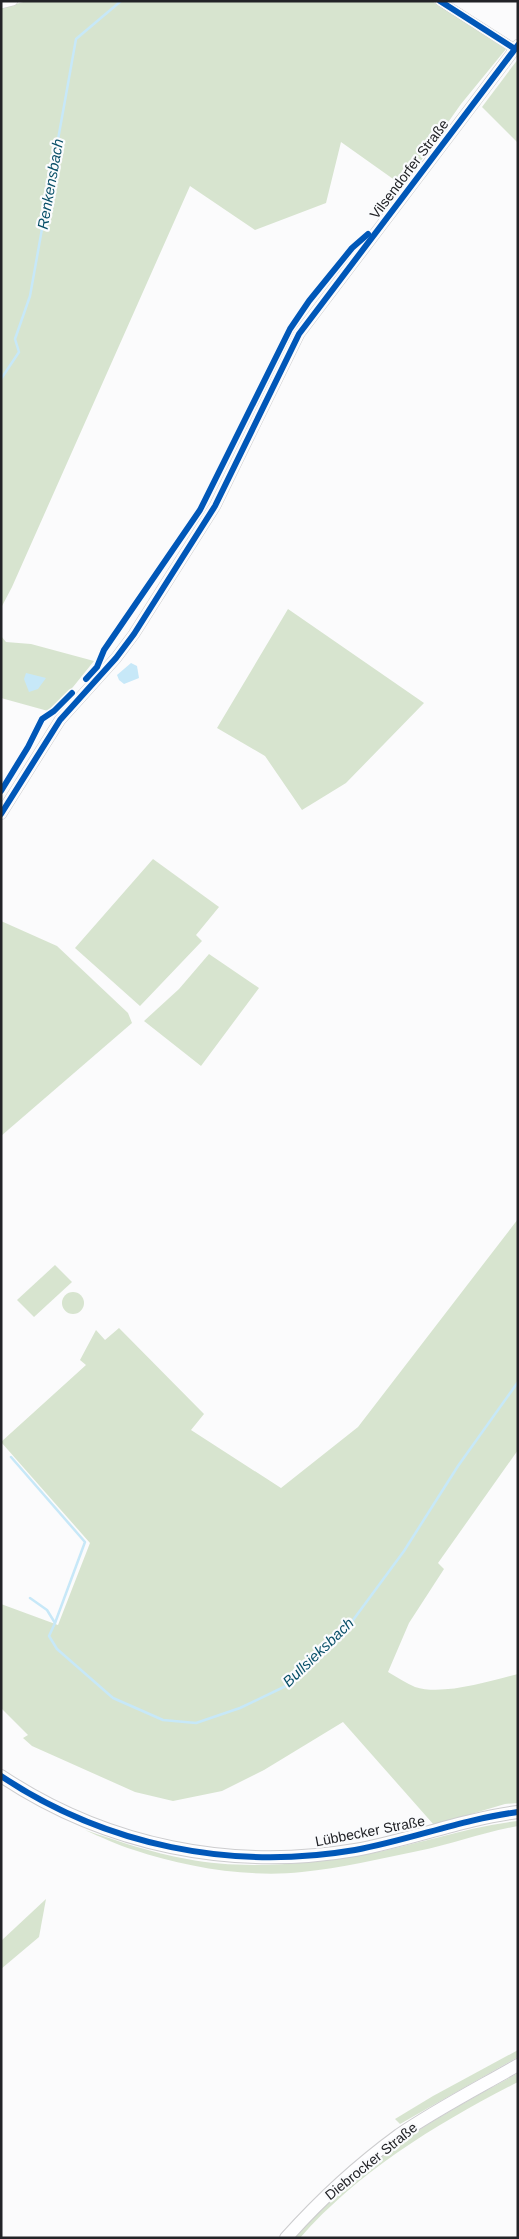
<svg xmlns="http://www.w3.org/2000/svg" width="519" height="2239" font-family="Helvetica,sans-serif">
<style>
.green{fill:#d7e4cf}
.water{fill:#c7e8f8}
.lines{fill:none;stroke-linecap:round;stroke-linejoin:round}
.stream{stroke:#c7e8f8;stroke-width:2.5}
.minor-casing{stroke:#cdcdcf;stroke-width:10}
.tertiary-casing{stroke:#cdcdcf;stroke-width:12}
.secondary-casing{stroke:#cdcdcf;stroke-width:14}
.minor{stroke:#fefeff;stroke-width:9}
.tertiary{stroke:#fefeff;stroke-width:11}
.secondary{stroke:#fefeff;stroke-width:12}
.cycleway-casing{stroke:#fafbfd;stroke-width:9}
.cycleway{stroke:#0057b8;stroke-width:6}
.labels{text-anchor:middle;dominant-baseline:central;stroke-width:4.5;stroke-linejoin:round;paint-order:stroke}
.street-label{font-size:14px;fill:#222327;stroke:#fafbfd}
.water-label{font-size:15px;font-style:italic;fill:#084f68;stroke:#fafbfd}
</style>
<rect width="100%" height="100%" fill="#fbfbfc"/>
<g class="green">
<polygon points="27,1 432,1 506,49 461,104 403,186 341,142 326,203 255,230 190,186 12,587 1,608 1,8"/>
<polygon points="518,59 518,143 482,107"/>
<polygon points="288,609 424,703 346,783 302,810 265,756 217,728"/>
<polygon points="1,636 6,642 31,644 94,661 73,687 48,711 1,698"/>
<polygon points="153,859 219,907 196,935 202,941 140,1006 75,948"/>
<polygon points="1,921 57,946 128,1013 132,1023 1,1136"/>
<polygon points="209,954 259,988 201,1066 144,1021 179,989"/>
<path d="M518,1219V1450L438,1563L444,1569L409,1623L388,1672C397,1677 406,1683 415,1687C443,1696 490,1681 518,1674V1803L505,1804L434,1825L343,1722L264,1770L222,1791L173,1801L135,1792L32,1746L23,1738L28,1735L1,1708V1604L58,1625L90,1543L1,1442L86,1365L80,1360L96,1330L105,1340L119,1328L204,1414L191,1430L281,1488L358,1427Z"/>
<polygon points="55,1265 72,1282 34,1317 17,1300"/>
<circle cx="73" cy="1303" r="11"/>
<path d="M518,1821V1826C484,1832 452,1844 418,1851C380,1859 341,1868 302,1872C249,1878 184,1867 134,1850C117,1845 101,1837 85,1830C118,1841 152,1853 187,1859C242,1870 307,1864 362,1855C414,1846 466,1827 518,1821Z"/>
<polygon points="46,1899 39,1937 1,1969 1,1941"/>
<polygon points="518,2050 518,2057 400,2124 395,2119 433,2096"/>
<path d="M518,2073V2082C438,2123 360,2170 300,2238H293C312,2219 330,2198 350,2181C400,2137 460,2105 518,2073Z"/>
</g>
<g class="water">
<polygon points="131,663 137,666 139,678 124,684 119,680 117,675"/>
<polygon points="26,673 46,678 38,689 29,692 24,679"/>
</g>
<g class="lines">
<g class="stream">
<polyline points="1,379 19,352 15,339 30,296 76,39 121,1"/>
<polyline points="11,1457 85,1542 55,1623"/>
<polyline points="30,1598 47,1610 55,1623 49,1636 57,1649 113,1698 163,1720 196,1723 240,1708 288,1685 345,1631 404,1551 458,1466 518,1382"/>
</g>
<defs>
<g id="minor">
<polyline points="440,1 515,49"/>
<polyline points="1,4 13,1"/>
</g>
<polyline id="tertiary" points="1,814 60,720 116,658 134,634 215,506 299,334 518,45"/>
<g id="secondary">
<path d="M1,1776C106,1846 232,1871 355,1850C410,1840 463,1819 518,1812"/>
<path d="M286,2238C320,2200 358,2165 399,2135C437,2109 478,2088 518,2065"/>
</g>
</defs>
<use href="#minor" class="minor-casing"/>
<use href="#tertiary" class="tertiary-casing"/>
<use href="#secondary" class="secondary-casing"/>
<use href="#minor" class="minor"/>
<use href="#tertiary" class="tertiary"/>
<use href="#secondary" class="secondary"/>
<defs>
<g id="cycleway">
<polyline points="440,1 515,49"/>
<polyline points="86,679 97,667 104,650 200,510 290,329 309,301 352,248 368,234"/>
<polyline points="1,791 28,747 42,719 54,711 72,693"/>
<polyline points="1,814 60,720 116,658 134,634 215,506 299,334 518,45"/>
<path d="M1,1776C106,1846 232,1871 355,1850C410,1840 463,1819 518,1812"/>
</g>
</defs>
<use href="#cycleway" class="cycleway-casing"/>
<use href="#cycleway" class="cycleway"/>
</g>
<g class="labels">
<g class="street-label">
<text transform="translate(409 169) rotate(-53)">Vilsendorfer Straße</text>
<text transform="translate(370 1831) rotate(-11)">Lübbecker Straße</text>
<text transform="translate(371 2161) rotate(-39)">Diebrocker Straße</text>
</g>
<g class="water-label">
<text transform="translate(50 184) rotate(-80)">Renkensbach</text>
<text transform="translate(318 1652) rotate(-44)">Bullsieksbach</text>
</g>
</g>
<rect width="519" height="2239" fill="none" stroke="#222327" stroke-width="5"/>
</svg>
